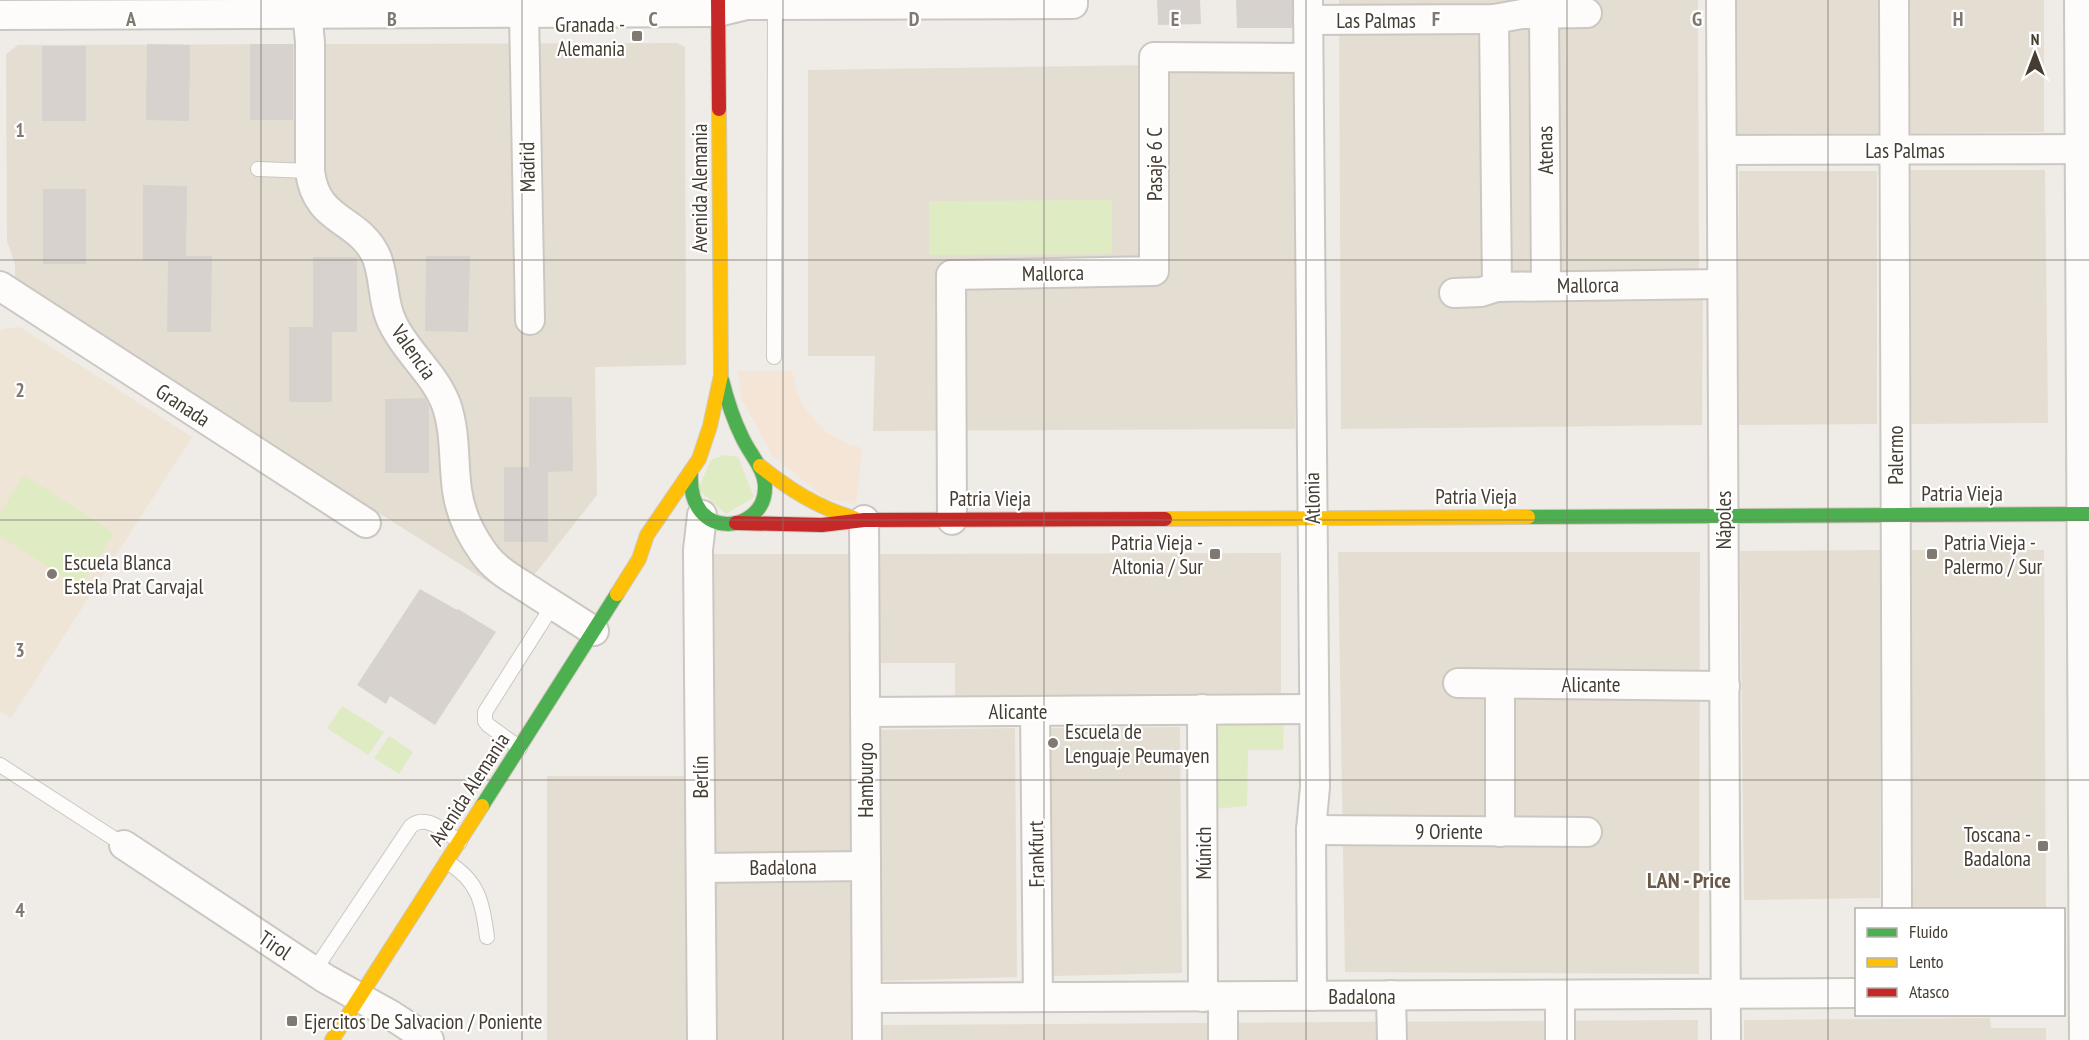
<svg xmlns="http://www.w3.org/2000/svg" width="2089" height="1040" font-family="'PT Sans Narrow',sans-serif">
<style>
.residential{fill:#e4ddd2}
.commercial{fill:#f4e5d7}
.education{fill:#eee5d7}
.green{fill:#dfebc3}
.building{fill:#d7d2cd}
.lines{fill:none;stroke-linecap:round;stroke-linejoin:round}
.lane-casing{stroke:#cbc7c2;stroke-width:16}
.street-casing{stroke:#cbc7c2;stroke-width:32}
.fast-casing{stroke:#d0cabd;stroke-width:16}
.slow-casing{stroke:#d0cabd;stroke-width:16}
.jam-casing{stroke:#d0cabd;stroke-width:16}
.lane{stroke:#fdfcfb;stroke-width:14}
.street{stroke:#fdfcfb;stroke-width:28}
.fast{stroke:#4caf50;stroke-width:14}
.slow{stroke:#ffc107;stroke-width:14}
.jam{stroke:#c62828;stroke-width:14}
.grid{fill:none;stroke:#807971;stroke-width:1.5;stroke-opacity:0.55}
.poi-dot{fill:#807971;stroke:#fff;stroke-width:2}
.labels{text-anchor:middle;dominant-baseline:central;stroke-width:4.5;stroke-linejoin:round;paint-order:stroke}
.street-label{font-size:21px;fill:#453c32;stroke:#fff}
.poi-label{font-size:21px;fill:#453c32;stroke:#fff;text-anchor:start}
.neighbourhood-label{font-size:22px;font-weight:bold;fill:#685948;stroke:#fff}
.grid-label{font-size:20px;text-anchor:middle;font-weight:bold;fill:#807971;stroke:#fff;stroke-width:4.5;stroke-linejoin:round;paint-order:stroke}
</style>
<rect width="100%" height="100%" fill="#efebe6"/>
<g class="residential">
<polygon points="1339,0 1698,0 1699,273 1703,300 1702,425 1341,429"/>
<polygon points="1737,0 1878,0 1878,133 1738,134"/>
<polygon points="1907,0 2044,0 2044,132 1908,133"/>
<polygon points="677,43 685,47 686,365 595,367 597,495 515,599 15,283 15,264 7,241 6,54 18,45"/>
<polygon points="1298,63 1295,429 873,431 875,356 808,356 808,70"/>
<polygon points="1908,170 2045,170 2048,423 1907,424"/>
<polygon points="1739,171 1877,171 1877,424 1737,425"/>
<polygon points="1880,550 1880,898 1744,900 1740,551"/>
<polygon points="1909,550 2044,550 2046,909 1913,909"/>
<polygon points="1338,552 1700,552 1699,974 1345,972"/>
<polygon points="1281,553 1281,697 955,698 955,663 876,663 875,554"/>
<polygon points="712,554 851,554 852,1040 547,1040 547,776 713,776"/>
<polygon points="1180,727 1182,973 1053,976 1049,728"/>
<polygon points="1015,728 1017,977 879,981 877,730"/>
<polygon points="1990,1018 1991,1028 2046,1028 2046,1040 1744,1040 1744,1020"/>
<polygon points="1698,1020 1698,1040 881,1040 881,1025"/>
</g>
<polygon class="commercial" points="738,371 792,371 797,393 805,409 826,432 848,444 862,448 856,504 825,498 772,455 742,399"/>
<polygon class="education" points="20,327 192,437 11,718 0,711 0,332 2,329"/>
<g class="green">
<polygon points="1112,200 1112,254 929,255 929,201"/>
<polygon points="724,455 738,457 754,497 726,514 698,489 711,460"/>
<polygon points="24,475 114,533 79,587 0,536 0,513"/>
<polygon points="342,706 384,732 368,755 327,728"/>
<polygon points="1284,711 1283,750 1248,750 1247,806 1213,809 1211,720"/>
<polygon points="389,736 413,752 399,774 374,758"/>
</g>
<g class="building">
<polygon points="1157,0 1200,0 1201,24 1158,25"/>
<polygon points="1236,0 1292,0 1292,28 1237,28"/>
<polygon points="147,44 190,45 189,121 146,120"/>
<rect x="250" y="44" width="43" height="76"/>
<rect x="42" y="46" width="44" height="75"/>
<polygon points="143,185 187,186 186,256 212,256 211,332 167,332 168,261 143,261"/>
<rect x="43" y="189" width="43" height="75"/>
<polygon points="426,256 470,256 468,332 425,331"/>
<polygon points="313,257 357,257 357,332 332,332 332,402 289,402 289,327 313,327"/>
<polygon points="529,397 572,397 573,471 548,472 548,542 504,542 504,467 529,467"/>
<polygon points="425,398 429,407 429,473 385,473 385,399"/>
<polygon points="420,589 457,610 458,609 496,632 435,725 390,696 386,704 357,685"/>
</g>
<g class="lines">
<defs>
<g id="lane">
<polyline points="258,169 310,171"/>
<polyline points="774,357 775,2"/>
<polyline points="520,748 488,725 485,721 485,712 553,605"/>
<polyline points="0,765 124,845"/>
<path d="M447,862C479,881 482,902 487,937"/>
<path d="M314,971L411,826C427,813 446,833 460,842"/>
</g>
<g id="street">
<path d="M306,0L310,42V171C316,224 360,217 377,258C385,279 382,303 393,324C407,353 434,373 446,404C456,432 453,461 457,490C460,512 470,534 483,552C495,570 515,580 533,592C553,605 574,618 594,631"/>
<polyline points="1308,0 1315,787 1311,830 1312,996"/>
<polyline points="1721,0 1726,1040"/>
<polyline points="1894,0 1897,910"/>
<polyline points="2079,0 2084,1040"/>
<polyline points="524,13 530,320"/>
<polyline points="1544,13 1546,286"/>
<polyline points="0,15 718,12 747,5 1073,4 1073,0"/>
<polyline points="1494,19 1497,287"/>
<polyline points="1308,20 1494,19 1522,14 1587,13"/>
<polyline points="1722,150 2089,149"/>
<polyline points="0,286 366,523"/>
<polyline points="1454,293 1481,292 1497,287 1722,284"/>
<polyline points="702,515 698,550 702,1040"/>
<polyline points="864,520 867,1040"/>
<polyline points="952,520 951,275 1154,271 1154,57 1308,58"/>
<polyline points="1458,683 1725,686"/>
<polyline points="1202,709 1203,997"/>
<polyline points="1035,711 1038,997"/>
<polyline points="865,712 1314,709"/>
<polyline points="1311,830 1587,832"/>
<polyline points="1500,832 1500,684"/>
<polyline points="124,845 326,979 391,1015 429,1040"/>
<polyline points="701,868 866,866"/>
<polyline points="1391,995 1392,1040"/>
<polyline points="1560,995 1560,1040"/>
<polyline points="1223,997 1223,1040"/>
<polyline points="867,998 1856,993"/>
</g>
<g id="fast">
<path d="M691,473C687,544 766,533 765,487C765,469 749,453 742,437C733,419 727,400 722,380"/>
<polyline points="1528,517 2089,514"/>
<polyline points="482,806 617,594"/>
</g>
<g id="slow">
<path d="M760,466C789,489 818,508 854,518"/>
<polyline points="1165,519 1528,517"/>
<polyline points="617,594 639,559 647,535 699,459 710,426 721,375 719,109"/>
<polyline points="332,1040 482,806"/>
</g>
<g id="jam">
<polyline points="718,0 719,109"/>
<polyline points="736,523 822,525 864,520 1165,519"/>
</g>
</defs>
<use href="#lane" class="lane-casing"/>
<use href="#street" class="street-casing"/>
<use href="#fast" class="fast-casing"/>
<use href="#slow" class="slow-casing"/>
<use href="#jam" class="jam-casing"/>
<use href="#lane" class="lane"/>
<use href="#street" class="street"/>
<use href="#fast" class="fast"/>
<use href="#slow" class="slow"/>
<use href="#jam" class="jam"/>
</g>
<path class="grid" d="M261,0V1040M522,0V1040M783,0V1040M1044,0V1040M1306,0V1040M1567,0V1040M1828,0V1040M0,260H2089M0,520H2089M0,780H2089"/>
<g class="poi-dot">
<rect x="631" y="30" width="12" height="12" rx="3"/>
<rect x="1209" y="548" width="12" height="12" rx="3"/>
<rect x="1926" y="548" width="12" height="12" rx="3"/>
<circle cx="52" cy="574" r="6"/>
<circle cx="1053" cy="743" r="6"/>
<rect x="2037" y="840" width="12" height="12" rx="3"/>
<rect x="286" y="1015" width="12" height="12" rx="3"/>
</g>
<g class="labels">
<g class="street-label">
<text x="1376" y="20">Las Palmas</text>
<text transform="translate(1545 150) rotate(-91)">Atenas</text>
<text x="1905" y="150">Las Palmas</text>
<text transform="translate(1154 164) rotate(-90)">Pasaje 6 C</text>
<text transform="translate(527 167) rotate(-91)">Madrid</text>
<text transform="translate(699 188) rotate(-90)">Avenida Alemania</text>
<text transform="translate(1053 273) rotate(-1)">Mallorca</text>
<text transform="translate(1588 285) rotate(-1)">Mallorca</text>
<text transform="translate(414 352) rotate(55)">Valencia</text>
<text transform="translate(183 405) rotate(33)">Granada</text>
<text transform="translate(1895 455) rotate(-90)">Palermo</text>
<text x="1962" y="493">Patria Vieja</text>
<text x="1476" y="496">Patria Vieja</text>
<text x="990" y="498">Patria Vieja</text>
<text transform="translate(1312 498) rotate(-91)">Atlonia</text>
<text transform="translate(1723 520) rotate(-90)">Nápoles</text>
<text x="1591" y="684">Alicante</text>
<text x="1018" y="711">Alicante</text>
<text transform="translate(700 777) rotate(-90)">Berlín</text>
<text transform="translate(865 780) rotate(-90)">Hamburgo</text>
<text transform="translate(469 789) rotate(-57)">Avenida Alemania</text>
<text x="1449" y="831">9 Oriente</text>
<text transform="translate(1203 853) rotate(-90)">Múnich</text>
<text transform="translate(1036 854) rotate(-91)">Frankfurt</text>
<text transform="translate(783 867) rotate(-1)">Badalona</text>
<text transform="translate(275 945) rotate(34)">Tirol</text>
<text x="1362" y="996">Badalona</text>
</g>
<g class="poi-label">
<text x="625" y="24" text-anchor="end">Granada -<tspan x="625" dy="24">Alemania</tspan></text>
<text x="1203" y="542" text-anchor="end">Patria Vieja -<tspan x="1203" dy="24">Altonia / Sur</tspan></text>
<text x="1944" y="542">Patria Vieja -<tspan x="1944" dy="24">Palermo / Sur</tspan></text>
<text x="64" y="562">Escuela Blanca<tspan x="64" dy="24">Estela Prat Carvajal</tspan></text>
<text x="1065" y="731">Escuela de<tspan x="1065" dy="24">Lenguaje Peumayen</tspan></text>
<text x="2031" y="834" text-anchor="end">Toscana -<tspan x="2031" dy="24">Badalona</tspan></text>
<text x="304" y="1021">Ejercitos De Salvacion / Poniente</text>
</g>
<g class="neighbourhood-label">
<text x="1689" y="880">LAN - Price</text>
</g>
</g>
<g class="grid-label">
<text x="131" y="26">A</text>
<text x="392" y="26">B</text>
<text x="653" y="26">C</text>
<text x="914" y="26">D</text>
<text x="1175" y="26">E</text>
<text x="1436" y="26">F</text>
<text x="1697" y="26">G</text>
<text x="1958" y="26">H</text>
<text x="20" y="137">1</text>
<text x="20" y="397">2</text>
<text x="20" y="657">3</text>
<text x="20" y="917">4</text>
</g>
<rect x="1855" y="908" width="210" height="108" fill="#ffffff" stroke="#b5b1ad" stroke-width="1.5"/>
<rect x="1867" y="928" width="30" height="9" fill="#4caf50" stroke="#b5b1ad" stroke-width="1.5"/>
<text x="1909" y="938" font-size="18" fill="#453c32">Fluido</text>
<rect x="1867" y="958" width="30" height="9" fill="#ffc107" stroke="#b5b1ad" stroke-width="1.5"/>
<text x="1909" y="968" font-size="18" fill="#453c32">Lento</text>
<rect x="1867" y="988" width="30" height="9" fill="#c62828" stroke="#b5b1ad" stroke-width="1.5"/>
<text x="1909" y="998" font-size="18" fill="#453c32">Atasco</text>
<g transform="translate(2035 54)" stroke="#ffffff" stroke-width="4.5" paint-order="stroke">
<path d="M0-4.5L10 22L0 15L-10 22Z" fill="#453c32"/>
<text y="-9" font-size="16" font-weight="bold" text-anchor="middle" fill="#453c32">N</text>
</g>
</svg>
